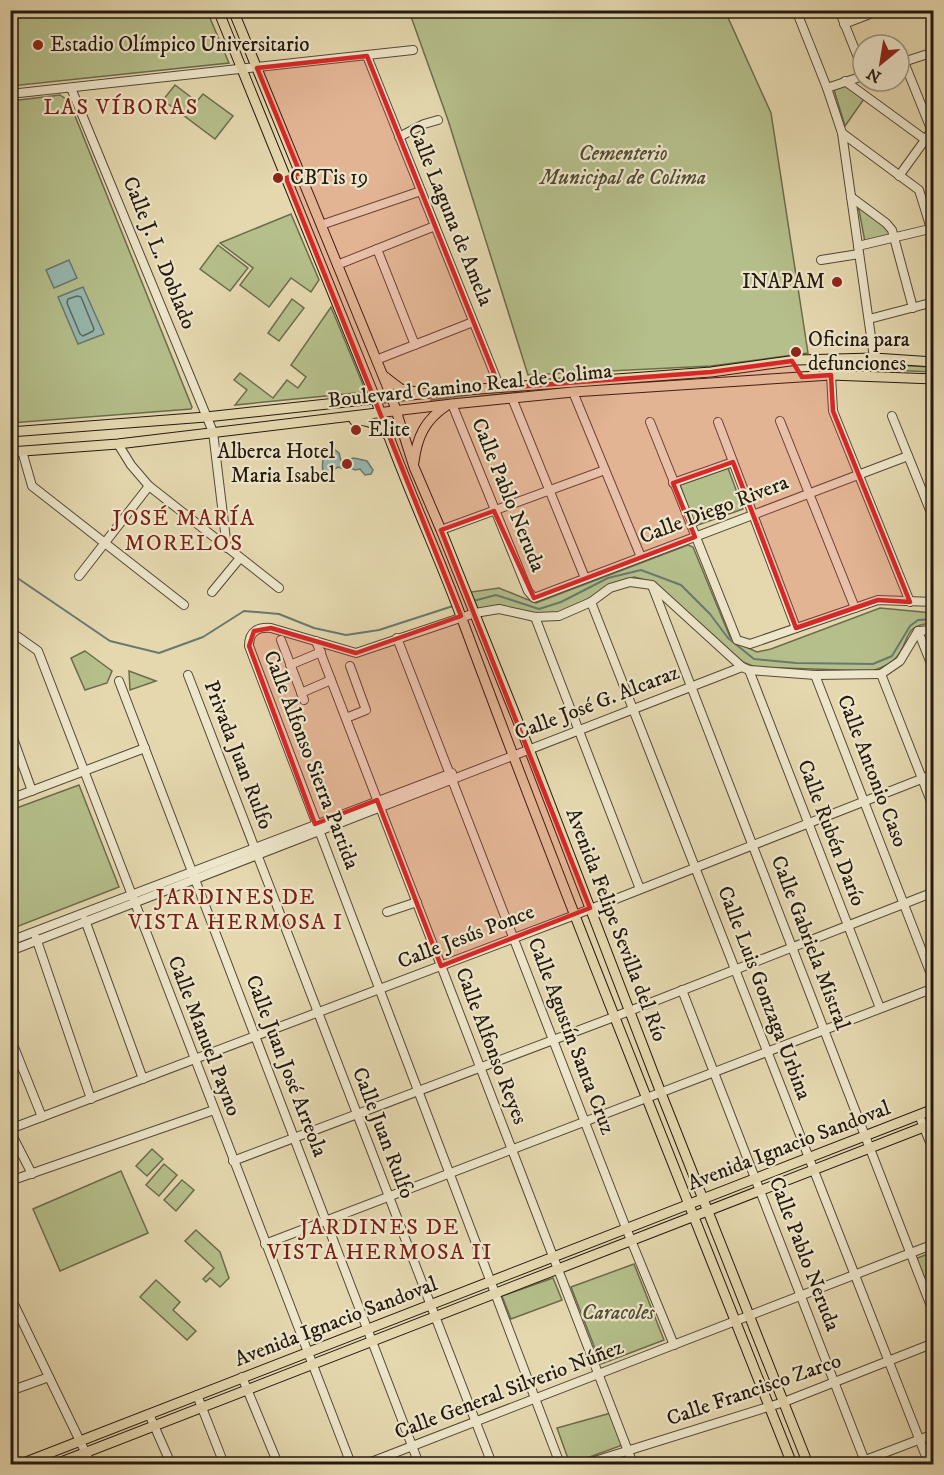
<svg xmlns="http://www.w3.org/2000/svg" width="944" height="1475" font-family="'IM FELL DW Pica',serif">
<style>
.green{fill:#b5bf8b;stroke:#6c6c4d;stroke-width:1.5}
.water{fill:#97b9b1;stroke:#697970;stroke-width:1.5}
.lines{fill:none;stroke-linecap:round;stroke-linejoin:round}
.shore{stroke:#5e6960;stroke-width:1.5}
.stream{stroke:#697970;stroke-width:2}
.minor-casing{stroke:#544937;stroke-width:10}
.major-casing{stroke:#24190f;stroke-width:11}
.minor{stroke:#eee6cb;stroke-width:8}
.major{stroke:#e5d8af;stroke-width:9}
.marked{fill:#d62828;fill-opacity:0.2;stroke:#d62828;stroke-width:4.5;stroke-linejoin:round}
.poi-dot{fill:#8f2418;stroke:#eee6cb;stroke-width:2}
.labels{text-anchor:middle;dominant-baseline:central;stroke-width:4.5;stroke-linejoin:round;paint-order:stroke}
.poi-label{font-size:21px;fill:#24190f;stroke:#eee6cb;text-anchor:start}
.park-label{font-size:21px;font-style:italic;fill:#504b34;stroke:#eee6cb}
.street-label{font-size:21px;fill:#24190f;stroke:#eee6cb}
.neighbourhood-label{font-size:22px;letter-spacing:1.5px;fill:#7a1f14;stroke:#eee6cb}
</style>
<rect width="100%" height="100%" fill="#e5d8af"/>
<filter id="stains"><feTurbulence type="fractalNoise" baseFrequency=".00333" numOctaves="4"/><feColorMatrix values="0 0 0 0 .2 0 0 0 0 .09 0 0 0 0 .02 0 0 0 .5 -.17"/></filter>
<radialGradient id="worn" r=".72"><stop offset=".6" stop-color="#630" stop-opacity="0"/><stop offset="1" stop-color="#630" stop-opacity=".3"/></radialGradient>
<g class="green">
<polygon points="10,11 207,11 229,63 11,86"/>
<polygon points="409,11 725,11 771,113 808,353 711,366 528,375 448,120"/>
<polygon points="175,85 196,101 192,107 203,94 233,116 215,139 163,100"/>
<polygon points="846,85 864,99 845,126 834,90"/>
<polygon points="60,95 69,101 192,407 191,409 11,423 11,101"/>
<polygon points="858,205 885,225 891,236 865,242"/>
<polygon points="291,214 319,280 311,292 291,278 269,307 240,285 253,268 220,243"/>
<polygon points="218,245 248,268 230,291 200,269"/>
<polygon points="292,299 304,308 279,341 268,333"/>
<polygon points="331,307 366,392 235,405 247,390 234,380 240,373 273,398 287,380 298,388 306,377 291,365"/>
<polygon points="865,364 866,369 826,369 825,365"/>
<polygon points="868,364 933,367 933,372 868,369"/>
<polygon points="520,388 522,390 521,392 431,402 431,400"/>
<polygon points="728,468 743,509 695,526 680,485"/>
<path d="M688,545L693,547L730,637L737,643L757,652L771,649L880,608L933,613V623C900,625 912,642 894,660C887,666 880,668 872,671L755,667L743,662L653,582L634,577L609,586L587,600L557,613L535,614L478,609L471,592L499,588L536,603Z"/>
<polygon points="85,651 112,671 107,683 85,690 71,658"/>
<polygon points="129,671 156,681 130,690"/>
<polygon points="79,785 119,887 11,929 11,810"/>
<polygon points="152,1149 163,1159 147,1176 136,1166"/>
<polygon points="164,1164 177,1175 159,1196 146,1185"/>
<polygon points="121,1171 148,1233 60,1271 33,1209"/>
<polygon points="182,1180 194,1190 176,1211 164,1200"/>
<polygon points="196,1230 220,1252 229,1278 220,1287 210,1278 206,1282 203,1279 214,1268 185,1241"/>
<polygon points="933,1252 933,1308 915,1259"/>
<polygon points="634,1264 664,1340 601,1364 571,1287"/>
<polygon points="553,1278 562,1300 511,1319 502,1296"/>
<polygon points="156,1280 180,1302 173,1310 196,1331 187,1340 140,1297"/>
<polygon points="611,1413 622,1443 620,1446 570,1464 557,1428"/>
</g>
<g class="water">
<polygon points="69,260 77,278 54,288 46,270"/>
<polygon points="83,287 104,334 78,344 58,297"/>
<path d="M331,447L339,453L341,461L354,458L367,461L373,470L371,474L365,475L360,469L355,470L351,468L347,470L338,467L331,471L329,480L325,479C321,469 321,453 331,447Z"/>
</g>
<g class="lines">
<polygon class="shore" points="77,296 81,297 94,329 93,331 83,336 80,334 67,303 68,299"/>
<g class="stream">
<polyline points="10,573 110,641 159,653 203,637 244,611 279,614 314,628 346,635 379,630 453,606"/>
<polyline points="473,601 496,595 539,609 561,602 608,578 641,570 681,585 710,614 728,638 754,659 796,663 873,664 892,656 910,626 918,620 934,619"/>
</g>
<defs>
<g id="minor">
<polyline points="796,10 827,88 842,133 874,358"/>
<polyline points="839,10 863,70"/>
<polyline points="844,24 880,10"/>
<polyline points="367,56 500,388"/>
<polyline points="900,63 934,52"/>
<polyline points="845,81 934,146"/>
<polyline points="71,88 213,432 227,548"/>
<polyline points="827,88 863,76"/>
<polyline points="10,94 413,50"/>
<polyline points="842,133 919,190 934,238"/>
<polyline points="399,137 424,124 438,120"/>
<polyline points="899,176 930,133 931,129 904,62"/>
<polyline points="851,197 886,223 892,230 913,308"/>
<polyline points="321,225 421,191"/>
<polyline points="858,246 934,228"/>
<polyline points="377,249 415,345"/>
<polyline points="821,260 859,254"/>
<polyline points="337,265 435,226"/>
<polyline points="869,319 934,302"/>
<polyline points="376,360 473,322"/>
<polyline points="831,375 833,411 910,602"/>
<polyline points="573,392 641,557"/>
<polyline points="512,398 585,578"/>
<polyline points="452,404 528,591 534,598 908,456"/>
<polyline points="892,416 934,520"/>
<polyline points="780,421 855,608"/>
<polyline points="650,422 737,640 750,644 878,600 934,602"/>
<polyline points="718,422 796,628"/>
<polyline points="118,444 131,465 149,486 279,588"/>
<polyline points="22,451 32,486 184,605"/>
<polyline points="673,483 733,462"/>
<polyline points="441,530 605,470"/>
<polyline points="79,576 149,486"/>
<polyline points="653,588 934,1314"/>
<polyline points="212,592 240,558"/>
<polyline points="591,602 929,1464"/>
<polyline points="535,617 640,889"/>
<polyline points="10,631 38,651 351,1464"/>
<polyline points="918,631 934,671"/>
<polyline points="397,638 626,1228 674,1345"/>
<polyline points="281,640 304,700"/>
<polyline points="316,641 633,1464"/>
<polyline points="290,665 321,652"/>
<polyline points="749,670 880,1008"/>
<polyline points="881,674 934,809"/>
<polyline points="188,675 492,1464"/>
<polyline points="815,675 934,982"/>
<polyline points="119,681 419,1464"/>
<polyline points="301,693 331,680"/>
<polyline points="346,718 366,710 350,666"/>
<polyline points="10,730 32,791"/>
<polyline points="10,799 145,748"/>
<polyline points="387,912 417,902"/>
<polyline points="85,920 143,1079"/>
<polyline points="36,938 91,1099"/>
<polyline points="10,941 452,773"/>
<polyline points="10,951 742,667"/>
<polyline points="682,990 866,1464"/>
<polyline points="10,1037 42,1117"/>
<polyline points="919,1115 934,1152"/>
<polyline points="10,1129 575,915 934,774"/>
<polyline points="10,1131 32,1174"/>
<polyline points="233,1161 614,1017 934,892"/>
<polyline points="10,1181 214,1110"/>
<polyline points="265,1244 934,988"/>
<polyline points="10,1296 91,1464"/>
<polyline points="242,1377 278,1464"/>
<polyline points="10,1391 49,1377"/>
<polyline points="197,1395 224,1464"/>
<polyline points="149,1414 171,1464"/>
<polyline points="366,1464 934,1244"/>
<path d="M560,1464L249,646C249,631 258,627 271,628L356,653L475,613L499,609L535,617L559,616L591,602L610,588L630,582L652,585L742,667L749,670L815,675L881,674L900,661L918,631L934,630"/>
<polyline points="585,1464 784,1402 934,1343"/>
<polyline points="855,1464 934,1434"/>
</g>
<g id="major">
<path d="M218,10L376,400C400,474 435,545 462,619C567,903 681,1183 792,1464"/>
<polyline points="233,10 392,398 414,467 441,530 529,749 661,1093 808,1464"/>
<polyline points="384,376 401,389 416,392"/>
<path d="M354,420C367,420 377,423 386,434"/>
<polyline points="10,432 206,417 439,392 711,372 797,360 874,358 934,362"/>
<polyline points="10,452 118,444 452,404 573,392 831,375 934,379"/>
<path d="M414,462C417,437 425,420 446,406"/>
<polyline points="21,1464 934,1109"/>
<polyline points="56,1464 934,1123"/>
</g>
</defs>
<use href="#minor" class="minor-casing"/>
<use href="#major" class="major-casing"/>
<use href="#minor" class="minor"/>
<use href="#major" class="major"/>
</g>
<path class="marked" d="M367,56L500,388L711,372L792,361L802,377L831,375L833,411L910,602L878,600L796,628L733,462L673,483L695,537L534,598L494,511L441,530L590,908L441,966L377,800L315,824L249,646L254,631L271,628L356,653L461,616L286,178L300,173L257,68Z"/>
<g class="poi-dot">
<circle cx="38" cy="45" r="6"/>
<circle cx="278" cy="178" r="6"/>
<circle cx="837" cy="282" r="6"/>
<circle cx="796" cy="352" r="6"/>
<circle cx="356" cy="430" r="6"/>
<circle cx="347" cy="464" r="6"/>
</g>
<g class="labels">
<g class="poi-label">
<text x="50" y="45">Estadio Olímpico Universitario</text>
<text x="290" y="178">CBTis 19</text>
<text x="825" y="282" text-anchor="end">INAPAM</text>
<text x="808" y="340">Oficina para<tspan x="808" dy="24">defunciones</tspan></text>
<text x="368" y="430">Elite</text>
<text x="335" y="452" text-anchor="end">Alberca Hotel<tspan x="335" dy="24">Maria Isabel</tspan></text>
</g>
<g class="park-label">
<text x="623" y="154">Cementerio<tspan x="623" dy="24">Municipal de Colima</tspan></text>
<text x="618" y="1313">Caracoles</text>
</g>
<g class="street-label">
<text transform="translate(450 215) rotate(68)">Calle Laguna de Amela</text>
<text transform="translate(159 253) rotate(68)">Calle J. L. Doblado</text>
<text transform="translate(470 386) rotate(-6)">Boulevard Camino Real de Colima</text>
<text transform="translate(508 495) rotate(68)">Calle Pablo Neruda</text>
<text transform="translate(714 510) rotate(-21)">Calle Diego Rivera</text>
<text transform="translate(597 703) rotate(-21)">Calle José G. Alcaraz</text>
<text transform="translate(238 755) rotate(69)">Privada Juan Rulfo</text>
<text transform="translate(311 760) rotate(69)">Calle Alfonso Sierra Partida</text>
<text transform="translate(872 771) rotate(69)">Calle Antonio Caso</text>
<text transform="translate(831 833) rotate(69)">Calle Rubén Darío</text>
<text transform="translate(616 925) rotate(69)">Avenida Felipe Sevilla del Río</text>
<text transform="translate(466 937) rotate(-21)">Calle Jesús Ponce</text>
<text transform="translate(810 943) rotate(69)">Calle Gabriela Mistral</text>
<text transform="translate(764 993) rotate(69)">Calle Luis Gonzaga Urbina</text>
<text transform="translate(204 1036) rotate(69)">Calle Manuel Payno</text>
<text transform="translate(571 1036) rotate(69)">Calle Agustín Santa Cruz</text>
<text transform="translate(491 1046) rotate(69)">Calle Alfonso Reyes</text>
<text transform="translate(286 1066) rotate(69)">Calle Juan José Arreola</text>
<text transform="translate(383 1133) rotate(69)">Calle Juan Rulfo</text>
<text transform="translate(789 1146) rotate(-21)">Avenida Ignacio Sandoval</text>
<text transform="translate(804 1254) rotate(69)">Calle Pablo Neruda</text>
<text transform="translate(336 1322) rotate(-21)">Avenida Ignacio Sandoval</text>
<text transform="translate(509 1390) rotate(-21)">Calle General Silverio Núñez</text>
<text transform="translate(754 1390) rotate(-19)">Calle Francisco Zarco</text>
</g>
<g class="neighbourhood-label">
<text x="121" y="107">LAS VÍBORAS</text>
<text x="184" y="518">JOSÉ MARÍA<tspan x="184" dy="25">MORELOS</tspan></text>
<text x="236" y="897">JARDINES DE<tspan x="236" dy="25">VISTA HERMOSA I</tspan></text>
<text x="380" y="1227">JARDINES DE<tspan x="380" dy="25">VISTA HERMOSA II</tspan></text>
</g>
</g>
<rect width="944" height="1475" fill="none" stroke="#e5d8af" stroke-width="36"/>
<rect x="12" y="12" width="920" height="1451" fill="none" stroke="#24190f" stroke-width="3"/>
<rect x="18" y="18" width="908" height="1439" fill="none" stroke="#24190f" stroke-width="1.5"/>
<g transform="translate(881 63) rotate(210)"><circle r="28" fill="#eee6cb" stroke="#9d9480" stroke-width="1.5"/>
<path d="M0-4.5L10 22L0 15L-10 22Z" fill="#8f2418"/>
<text y="-9" font-size="16" font-weight="bold" text-anchor="middle" fill="#24190f">N</text>
</g>
<rect width="100%" height="100%" filter="url(#stains)"/>
<rect width="100%" height="100%" fill="url(#worn)"/>
</svg>
